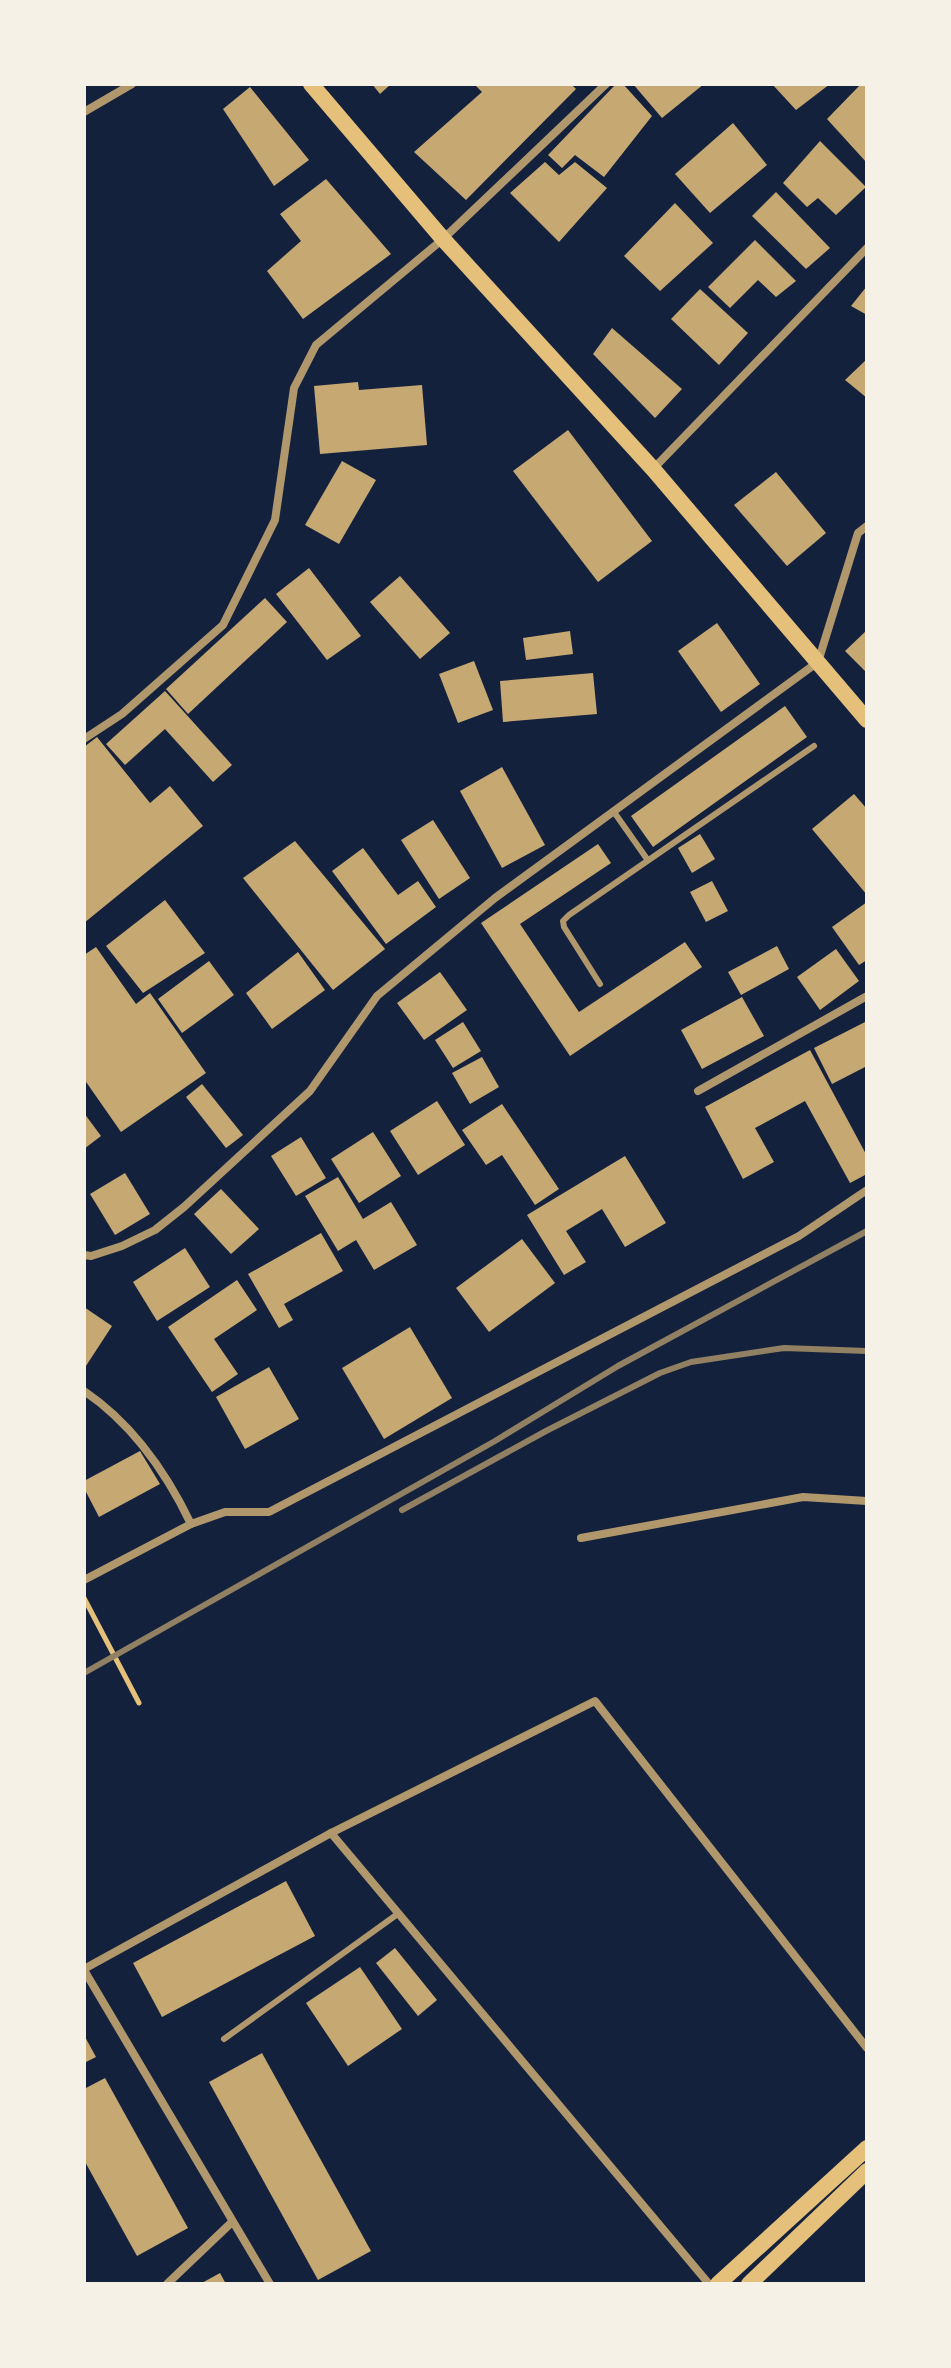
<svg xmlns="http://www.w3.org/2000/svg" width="951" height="2368" font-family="'PT Serif',serif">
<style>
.building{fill:#c6a872}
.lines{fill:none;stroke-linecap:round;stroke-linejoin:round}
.path{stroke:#e5c07b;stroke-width:5}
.service{stroke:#b1986c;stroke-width:6}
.minor{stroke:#b1986c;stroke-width:8}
.secondary{stroke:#e5c07b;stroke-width:16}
.rail{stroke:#918062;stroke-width:6}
</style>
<rect width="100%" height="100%" fill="#14213d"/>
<g class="building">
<polygon points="372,84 391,84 380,94"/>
<polygon points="474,84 571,84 576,89 466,200 414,152 482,92"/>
<polygon points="616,84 623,84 652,116 604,177 575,155 562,168 548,155"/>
<polygon points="633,84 704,84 662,118"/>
<polygon points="772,84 830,84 796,110"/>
<polygon points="861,84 867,84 867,163 827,119"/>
<polygon points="250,87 309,160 274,186 223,109"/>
<polygon points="733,123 767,165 710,213 675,174"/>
<polygon points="820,141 866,187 836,215 818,198 807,207 783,183"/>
<polygon points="545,162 559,175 575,162 607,188 559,242 510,193"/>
<polygon points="326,179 391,254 303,319 267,271 301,241 280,214"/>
<polygon points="776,192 830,248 806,269 752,216"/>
<polygon points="675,203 713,243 660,291 624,256"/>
<polygon points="755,240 796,281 776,297 758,280 730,308 708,287"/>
<polygon points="867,286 867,315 851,306"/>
<polygon points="700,289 748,333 719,365 671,319"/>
<polygon points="612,328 682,389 655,418 593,354"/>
<polygon points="867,359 867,398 845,380"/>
<polygon points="358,382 359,390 422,385 427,445 320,454 314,386"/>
<polygon points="568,430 652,541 598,582 513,471"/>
<polygon points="342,461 376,480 339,544 305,525"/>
<polygon points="776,472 826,533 787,566 734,505"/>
<polygon points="309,568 361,636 327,660 276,594"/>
<polygon points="400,576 450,633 420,659 370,602"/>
<polygon points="265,598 287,622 188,714 166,689"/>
<polygon points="717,623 760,684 721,712 678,651"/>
<polygon points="867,630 867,673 845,651"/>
<polygon points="570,631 573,654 526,660 523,638"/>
<polygon points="474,661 493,710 458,723 439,674"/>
<polygon points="593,673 597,714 503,722 500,681"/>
<polygon points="165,691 232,765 213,782 165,729 125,765 106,744"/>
<polygon points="785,706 807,737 653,847 631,816"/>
<polygon points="97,737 150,803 170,786 203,826 84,923 84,747"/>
<polygon points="502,767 545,845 502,868 460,791"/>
<polygon points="854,794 867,809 867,895 812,829"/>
<polygon points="433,820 470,878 439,899 401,840"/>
<polygon points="700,834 715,859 692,873 678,848"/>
<polygon points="295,841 385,949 333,990 243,878"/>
<polygon points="598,844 611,863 520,924 579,1012 685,942 702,967 570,1056 481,923"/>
<polygon points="363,848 398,895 418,881 436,907 386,944 332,871"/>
<polygon points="712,881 728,911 706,922 690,892"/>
<polygon points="165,900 205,953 143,993 106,946"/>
<polygon points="867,902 867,960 859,965 832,927"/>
<polygon points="777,946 789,969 741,995 728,972"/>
<polygon points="96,947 136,1004 150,993 206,1073 121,1132 84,1079 84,955"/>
<polygon points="836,949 859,981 820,1010 797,977"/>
<polygon points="298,952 325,990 272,1029 246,993"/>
<polygon points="209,961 234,995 182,1033 158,999"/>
<polygon points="440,972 467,1010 424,1040 397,1003"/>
<polygon points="742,997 764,1036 702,1069 681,1030"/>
<polygon points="867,1021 867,1066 832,1084 814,1048"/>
<polygon points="463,1022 481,1051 453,1068 435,1040"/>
<polygon points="810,1050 867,1156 867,1174 850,1183 805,1101 755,1128 774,1162 743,1179 705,1107"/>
<polygon points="482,1057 499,1087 470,1104 452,1073"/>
<polygon points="202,1084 243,1135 226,1148 186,1097"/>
<polygon points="437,1101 465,1145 418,1175 390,1131"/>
<polygon points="502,1104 559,1189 535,1205 502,1155 486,1165 462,1130"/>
<polygon points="84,1113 101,1136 84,1149"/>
<polygon points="373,1132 401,1176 359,1203 331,1159"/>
<polygon points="301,1137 326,1178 296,1196 271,1156"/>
<polygon points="625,1156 666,1223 625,1247 602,1209 566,1231 586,1262 564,1275 527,1215"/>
<polygon points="125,1173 150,1214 115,1235 90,1194"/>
<polygon points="338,1177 363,1219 391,1202 417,1245 374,1270 356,1240 338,1251 305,1196"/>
<polygon points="221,1189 259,1229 231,1254 194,1214"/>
<polygon points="321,1233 343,1271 284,1304 293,1320 279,1328 248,1274"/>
<polygon points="522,1239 555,1283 489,1332 456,1288"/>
<polygon points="185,1248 210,1287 157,1321 133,1282"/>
<polygon points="237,1280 257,1310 214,1339 238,1374 212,1392 168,1327"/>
<polygon points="84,1307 112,1326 84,1369"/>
<polygon points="410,1327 452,1398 384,1439 342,1368"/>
<polygon points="269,1367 299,1419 245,1449 216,1397"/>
<polygon points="140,1451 160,1484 99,1517 84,1488 84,1481"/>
<polygon points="286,1881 315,1936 162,2017 133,1963"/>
<polygon points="395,1948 437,2000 418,2016 376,1963"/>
<polygon points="360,1967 402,2029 348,2066 306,2003"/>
<polygon points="84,2035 96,2057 84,2063"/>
<polygon points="262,2053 371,2251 318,2280 209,2082"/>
<polygon points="105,2078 188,2228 137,2256 84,2160 84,2089"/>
<polygon points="220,2273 226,2284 200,2284"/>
</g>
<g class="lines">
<polyline class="path" points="84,1598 139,1703"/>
<g class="service">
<polyline points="614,812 647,859"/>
<polyline points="600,984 564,927 563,921 569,915 814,746"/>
<polyline points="224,2039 399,1913"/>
</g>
<g class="minor">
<polyline points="84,112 132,84"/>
<polyline points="653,469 867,248"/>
<polyline points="84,739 122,714 223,625 275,520 294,388 316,345 443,239 606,84"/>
<polyline points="698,1091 867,996"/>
<polyline points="84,1255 91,1256 122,1246 155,1230 184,1207 310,1091 377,996 495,898 818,662 858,533 867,526"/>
<path d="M84,1391C133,1424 166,1472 191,1524"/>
<polyline points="581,1538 803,1497 867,1501"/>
<polyline points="84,1580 191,1524 225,1512 269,1512 799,1236 867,1190"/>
<polyline points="331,1833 709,2284"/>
<polyline points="84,1969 331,1833 595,1701 867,2048"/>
<polyline points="84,1970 270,2284"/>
<polyline points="167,2284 232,2222"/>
</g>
<g class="secondary">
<polyline points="311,84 443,239 653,469 867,720"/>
<polyline points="718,2284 867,2148"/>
<polyline points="749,2284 867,2171"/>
</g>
<g class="rail">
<polyline points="402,1510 546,1431 660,1373 691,1362 784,1348 867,1351"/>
<polyline points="84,1673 495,1441 618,1366 867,1231"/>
</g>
</g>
<rect width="951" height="2368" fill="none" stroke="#f6f1e7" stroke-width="172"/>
</svg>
